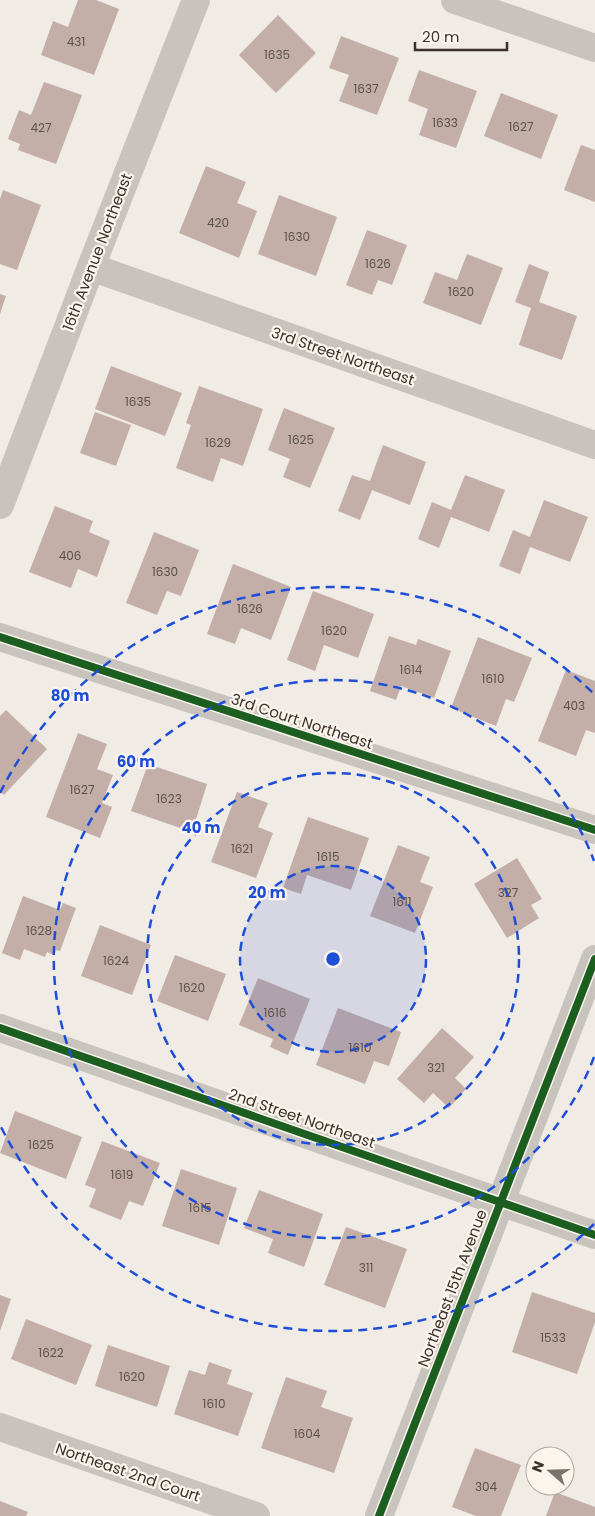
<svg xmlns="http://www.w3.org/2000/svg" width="595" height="1516" font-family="Poppins,sans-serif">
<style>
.building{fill:#c3afa7}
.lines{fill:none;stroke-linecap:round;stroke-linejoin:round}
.street{stroke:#c9c3be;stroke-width:28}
.cycleway-casing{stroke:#fbf5ee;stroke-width:11}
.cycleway{stroke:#1b5e20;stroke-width:8}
.ring{fill:none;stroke:#1d4ed8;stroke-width:2.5;stroke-dasharray:9 6}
.labels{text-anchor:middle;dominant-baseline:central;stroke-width:4.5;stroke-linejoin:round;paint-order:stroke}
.number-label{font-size:12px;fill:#5d504a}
.street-label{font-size:15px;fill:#3b302b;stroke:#fbf5ee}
.centre{fill:#1d4ed8;stroke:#fbf5ee;stroke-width:2.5}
.ring-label{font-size:15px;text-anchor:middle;font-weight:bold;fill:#1d4ed8;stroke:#fbf5ee;stroke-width:4.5;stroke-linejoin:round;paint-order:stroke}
</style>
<rect width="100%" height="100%" fill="#f0ebe5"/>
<g class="building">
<polygon points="78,0 96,0 119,9 94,75 41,55 53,21 68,27"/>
<polygon points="278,15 316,53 276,93 239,55"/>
<polygon points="341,36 399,58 377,115 339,101 349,75 329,68"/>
<polygon points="419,70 477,91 456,148 419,135 428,109 408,101"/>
<polygon points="44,82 82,95 56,164 18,150 20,144 8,139 19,110 31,115"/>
<polygon points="501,93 558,115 541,159 484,136"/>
<polygon points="581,145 595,150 595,202 564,190"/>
<polygon points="206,166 246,182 237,203 257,211 239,258 179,233"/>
<polygon points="3,190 41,205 17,270 0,264 0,199"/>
<polygon points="279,195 337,217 316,276 258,254"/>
<polygon points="367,230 407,245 392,285 378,280 372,295 346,285"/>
<polygon points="467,254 503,268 481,325 423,303 435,272 457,280"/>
<polygon points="529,264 549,272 539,302 577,316 562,360 519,345 531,308 515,302"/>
<polygon points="0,294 6,296 0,314"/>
<polygon points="111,366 182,393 165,436 95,409"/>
<polygon points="199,386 263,409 243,466 221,458 213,482 176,468 191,425 186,423"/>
<polygon points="284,408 335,428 310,488 283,477 290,459 268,450"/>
<polygon points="95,412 131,425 116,466 80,453"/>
<polygon points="383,445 426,462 410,505 372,490 360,520 338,511 352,475 370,481"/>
<polygon points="465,475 505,490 489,532 451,517 439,548 418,539 432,502 451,510"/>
<polygon points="544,500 588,517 570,562 530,547 520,574 499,566 513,530 530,537"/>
<polygon points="55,506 93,521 89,532 110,541 97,577 78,569 71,588 29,572"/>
<polygon points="154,532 199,550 181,596 167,591 157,615 126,603"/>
<polygon points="233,564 291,587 271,640 241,628 235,644 207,634"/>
<polygon points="313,591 374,614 358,658 324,645 315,671 287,660"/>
<polygon points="389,636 416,645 418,639 451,651 434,698 401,686 396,700 370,691"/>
<polygon points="478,637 532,658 514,702 506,699 496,726 451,708"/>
<polygon points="566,670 595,681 595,733 586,730 576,756 538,741"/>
<polygon points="6,710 47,749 4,795 0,791 0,716"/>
<polygon points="78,733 107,744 97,769 113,775 102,803 112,807 100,838 46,817"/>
<polygon points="148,764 207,784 192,832 131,811"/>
<polygon points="237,792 268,803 258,827 273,833 256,878 211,862"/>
<polygon points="308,817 369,838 351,890 307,875 301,894 283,888"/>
<polygon points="398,845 430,857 420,882 433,887 415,933 370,916"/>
<polygon points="517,858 542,899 531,905 539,918 507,938 474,884"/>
<polygon points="23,896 60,910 63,903 76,908 60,951 56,950 54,955 47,952 45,957 24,949 20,960 2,953"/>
<polygon points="100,925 151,945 132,995 81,976"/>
<polygon points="175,955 226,974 208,1021 157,1001"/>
<polygon points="258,978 310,999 288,1055 270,1047 273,1039 239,1025"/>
<polygon points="338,1008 401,1032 389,1066 374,1061 365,1084 316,1065"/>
<polygon points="442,1028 474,1057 455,1078 466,1089 449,1108 433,1093 424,1103 397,1079"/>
<polygon points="15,1111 82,1137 66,1179 0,1153"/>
<polygon points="102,1141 160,1163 143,1206 129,1201 121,1220 89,1207 96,1189 85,1185"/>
<polygon points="181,1169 237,1188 219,1245 162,1226"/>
<polygon points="259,1190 323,1214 304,1267 268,1253 273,1239 244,1228"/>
<polygon points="346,1227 407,1249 385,1308 324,1285"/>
<polygon points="532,1292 595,1313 595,1322 577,1374 512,1352"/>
<polygon points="0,1295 11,1299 0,1331"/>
<polygon points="26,1319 92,1345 76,1385 11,1359"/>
<polygon points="108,1345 170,1366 157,1407 95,1386"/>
<polygon points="209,1362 232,1370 227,1384 253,1393 238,1436 174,1414 189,1370 205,1375"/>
<polygon points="286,1377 327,1391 321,1407 353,1418 334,1473 261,1448"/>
<polygon points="475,1448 521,1465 501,1516 476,1516 452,1507"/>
<polygon points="555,1492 595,1507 595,1516 546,1516"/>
<polygon points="0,1501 28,1512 26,1516 0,1516"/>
</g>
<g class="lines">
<g class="street">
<polyline points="455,0 595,48"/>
<polyline points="91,267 595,445"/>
<polyline points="0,505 91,267 196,0"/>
<polyline points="0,637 595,830"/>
<polyline points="0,1028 595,1235"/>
<polyline points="0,1427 256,1516"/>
<polyline points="379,1516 595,959"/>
</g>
<defs>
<g id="cycleway">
<polyline points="0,637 595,830"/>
<polyline points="0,1028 595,1235"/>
<polyline points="379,1516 595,959"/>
</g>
</defs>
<use href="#cycleway" class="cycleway-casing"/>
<use href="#cycleway" class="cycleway"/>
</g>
<circle cx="333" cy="959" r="93" fill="#1d4ed8" fill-opacity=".12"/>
<g class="ring">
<circle cx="333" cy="959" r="93"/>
<circle cx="333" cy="959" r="186"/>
<path d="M594 1057A279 279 0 1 1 594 861"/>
<path d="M594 1224A372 372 0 0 1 0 1125M0 793A372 372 0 0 1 594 694"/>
</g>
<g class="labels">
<g class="number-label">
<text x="76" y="41">431</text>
<text x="277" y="54">1635</text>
<text x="366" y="88">1637</text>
<text x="445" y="122">1633</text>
<text x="521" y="126">1627</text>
<text x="41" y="127">427</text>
<text x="218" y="222">420</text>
<text x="297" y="236">1630</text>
<text x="378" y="263">1626</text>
<text x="461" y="291">1620</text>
<text x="138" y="401">1635</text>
<text x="301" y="439">1625</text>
<text x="218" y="442">1629</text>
<text x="70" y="555">406</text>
<text x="165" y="571">1630</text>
<text x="250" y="608">1626</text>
<text x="334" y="630">1620</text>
<text x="411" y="669">1614</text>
<text x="493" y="678">1610</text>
<text x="574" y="705">403</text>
<text x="82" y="789">1627</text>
<text x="169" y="798">1623</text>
<text x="242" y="848">1621</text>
<text x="328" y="856">1615</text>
<text x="508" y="892">327</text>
<text x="402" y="901">1611</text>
<text x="39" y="930">1628</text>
<text x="116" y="960">1624</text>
<text x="192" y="987">1620</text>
<text x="275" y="1012">1616</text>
<text x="360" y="1047">1610</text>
<text x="436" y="1067">321</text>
<text x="41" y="1144">1625</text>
<text x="122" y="1174">1619</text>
<text x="200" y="1207">1615</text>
<text x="366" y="1267">311</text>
<text x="553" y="1337">1533</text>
<text x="51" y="1352">1622</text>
<text x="132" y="1376">1620</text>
<text x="214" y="1403">1610</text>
<text x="307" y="1433">1604</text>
<text x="486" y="1486">304</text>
</g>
<g class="street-label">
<text transform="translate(97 252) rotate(-69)">16th Avenue Northeast</text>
<text transform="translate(343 356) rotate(19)">3rd Street Northeast</text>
<text transform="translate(302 721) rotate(18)">3rd Court Northeast</text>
<text transform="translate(302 1118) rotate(19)">2nd Street Northeast</text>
<text transform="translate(452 1288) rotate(-69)">Northeast 15th Avenue</text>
<text transform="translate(128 1472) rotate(19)">Northeast 2nd Court</text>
</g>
</g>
<circle cx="333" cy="959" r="8" class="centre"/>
<g class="ring-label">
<text x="70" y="701">80 m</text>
<text x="136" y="767">60 m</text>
<text x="201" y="833">40 m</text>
<text x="267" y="898">20 m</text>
</g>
<g transform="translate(550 1471) rotate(290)"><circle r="24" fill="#fbf5ee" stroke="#aea6a0"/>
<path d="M0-4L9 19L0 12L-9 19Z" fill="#7a716c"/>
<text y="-8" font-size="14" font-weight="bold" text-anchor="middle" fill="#3b302b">N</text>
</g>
<path d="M415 42v8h92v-8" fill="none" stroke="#3b302b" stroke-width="2.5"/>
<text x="422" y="42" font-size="15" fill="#3b302b" stroke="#fbf5ee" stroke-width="4" paint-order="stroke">20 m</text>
</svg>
